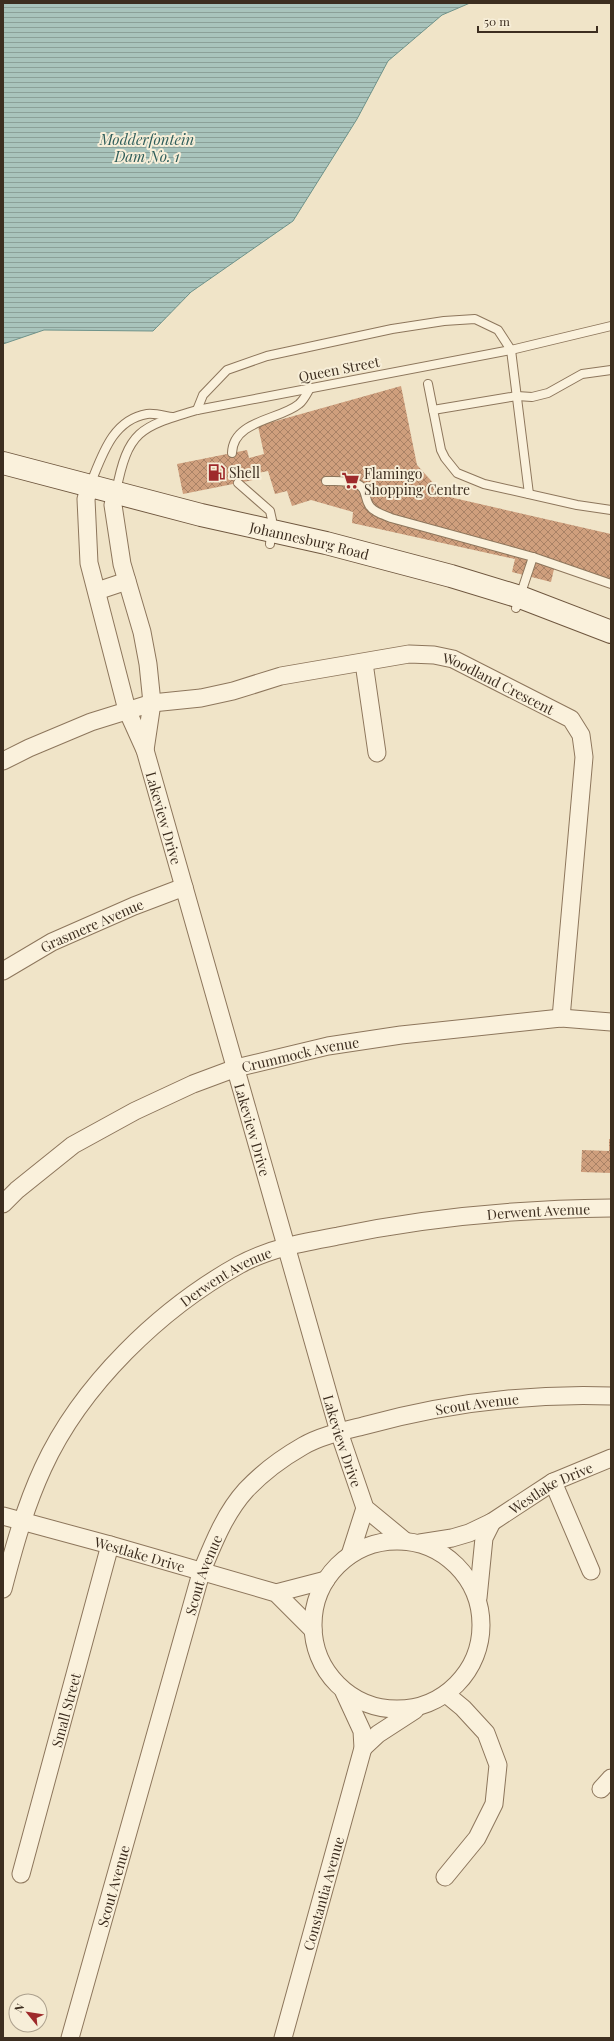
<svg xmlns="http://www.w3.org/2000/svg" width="614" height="2041" font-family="'Playfair Display',serif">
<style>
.water{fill:url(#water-rules);stroke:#6f938a}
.building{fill:url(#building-cross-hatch)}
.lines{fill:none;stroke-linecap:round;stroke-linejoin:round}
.lane-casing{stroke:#8d765c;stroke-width:10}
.street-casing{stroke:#8d765c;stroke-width:19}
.secondary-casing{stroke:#6f573f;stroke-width:24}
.lane{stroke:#faf1dc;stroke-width:8}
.street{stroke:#faf1dc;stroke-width:17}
.secondary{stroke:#faf1dc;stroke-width:22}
.labels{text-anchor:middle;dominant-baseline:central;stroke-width:4;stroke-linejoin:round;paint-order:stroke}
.street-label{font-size:14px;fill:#3d2e20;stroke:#f7eed8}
.poi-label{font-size:14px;fill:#3d2e20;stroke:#f7eed8;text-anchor:start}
.water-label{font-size:15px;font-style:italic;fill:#2f5d5a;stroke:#f7eed8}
</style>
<defs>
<pattern id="water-rules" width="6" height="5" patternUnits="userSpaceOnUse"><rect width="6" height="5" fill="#a9c4bc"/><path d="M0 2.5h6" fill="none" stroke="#8ba098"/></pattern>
<pattern id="building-cross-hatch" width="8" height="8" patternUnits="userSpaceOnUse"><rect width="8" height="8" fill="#cf9f7d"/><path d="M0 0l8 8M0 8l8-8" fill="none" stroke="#a98266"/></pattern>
</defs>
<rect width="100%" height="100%" fill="#f0e4c8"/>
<polygon class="water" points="3,3 470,3 442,15 388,61 357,119 293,221 191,292 153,331 44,330 3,344"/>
<g class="building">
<polygon points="401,386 417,465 445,496 611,534 611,583 602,579 554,569 551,582 512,572 515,559 352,523 353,512 311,500 292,506 287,491 275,494 268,471 252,474 253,480 183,494 177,464 247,450 249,458 264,454 258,426"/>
<polygon points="609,1139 611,1139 611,1173 581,1172 582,1150 609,1151"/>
</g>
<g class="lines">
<defs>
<g id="lane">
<polyline points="428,384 441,450 445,458 457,473 484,484 577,505 611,510"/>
<polyline points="197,410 203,395 227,370 267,356 392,329 444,321 475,319 498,330 511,350 529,494"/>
<polyline points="433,410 517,396 532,397 548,393 582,374 611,370"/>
<path d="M232,453C233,420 280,420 299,404C304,400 307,393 310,388"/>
<path d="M326,481C336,481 348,480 357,484C367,488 364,497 369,505C373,512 384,515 391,518L533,557L611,584"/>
<polyline points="238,483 270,511 272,520 270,544"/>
<path d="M90,485C102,456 112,420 147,414C155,413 165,416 172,417"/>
<path d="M116,492C128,430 140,427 197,410L511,350L611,326"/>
<polyline points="516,608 533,557"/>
</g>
<g id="street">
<path id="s1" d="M90,485L86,499L89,563L127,710L145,750L339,1432L365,1508L405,1541"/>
<polyline points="116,493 113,505 122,564 142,632 148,664 152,703 145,750"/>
<polyline points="97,591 127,581"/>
<polyline points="364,663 377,753"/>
<path id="s2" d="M3,761L29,748L91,722L152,703L201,698L233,691L281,676L409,654L434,655L453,659L571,719L581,735L584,757L561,1018"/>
<path id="s3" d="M3,971L52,942L134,906L184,887"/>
<path id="s4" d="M3,1204L17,1190L73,1145L135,1111L193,1084L236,1068L328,1046L401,1035L561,1018L611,1022"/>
<polyline points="553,1482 591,1571"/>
<path id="s5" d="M3,1516L110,1545L276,1593L313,1630"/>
<circle cx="397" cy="1625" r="84"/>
<path id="s6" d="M420,1543L452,1538L469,1533L492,1522L553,1482L611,1458"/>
<polyline points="350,1555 365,1508"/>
<path id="s7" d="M3,1589C14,1547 25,1507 43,1468C81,1385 160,1309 239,1265C270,1248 305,1242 338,1236C428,1217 519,1209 611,1208"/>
<polyline points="276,1593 326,1580"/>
<polyline points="478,1598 484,1538 492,1522"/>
<polyline points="363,1748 378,1734 415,1710"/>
<polyline points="601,1789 611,1778"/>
<path id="s8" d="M21,1874L110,1545"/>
<polyline points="445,1877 477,1838 494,1804 498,1765 486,1733 463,1708 446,1694"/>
<path id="s9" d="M70,2038L201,1573C213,1544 225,1513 246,1490C262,1473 282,1458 303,1446C320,1436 343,1431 363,1426C443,1404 527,1393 611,1396"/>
<path id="s10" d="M283,2038L363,1748L362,1731L344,1692"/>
</g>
<g id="secondary">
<path id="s11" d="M3,463L201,515L326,543L451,576L520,597L611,632"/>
</g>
</defs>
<use href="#lane" class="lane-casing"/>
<use href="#street" class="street-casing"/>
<use href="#secondary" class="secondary-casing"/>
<use href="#lane" class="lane"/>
<use href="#street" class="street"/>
<use href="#secondary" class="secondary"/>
</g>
<defs>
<symbol id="fuel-bare" viewBox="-9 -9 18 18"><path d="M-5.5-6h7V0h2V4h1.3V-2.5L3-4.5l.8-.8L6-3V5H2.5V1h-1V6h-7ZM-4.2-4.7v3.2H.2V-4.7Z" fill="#9e2a2b" stroke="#f7eed8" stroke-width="2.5" paint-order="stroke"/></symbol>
<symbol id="supermarket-bare" viewBox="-9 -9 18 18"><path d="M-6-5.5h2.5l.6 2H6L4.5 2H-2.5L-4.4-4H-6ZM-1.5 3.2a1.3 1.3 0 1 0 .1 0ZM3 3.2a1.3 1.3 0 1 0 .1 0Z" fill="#9e2a2b" stroke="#f7eed8" stroke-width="2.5" paint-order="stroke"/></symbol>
</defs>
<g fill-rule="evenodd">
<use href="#fuel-bare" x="204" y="460" width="25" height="25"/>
<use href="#supermarket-bare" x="338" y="468" width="25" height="25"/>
</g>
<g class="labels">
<g class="street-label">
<text transform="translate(339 369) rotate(-11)">Queen Street</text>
<text stroke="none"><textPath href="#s11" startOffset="316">Johannesburg Road</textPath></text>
<text stroke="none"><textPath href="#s2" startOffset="518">Woodland Crescent</textPath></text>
<text stroke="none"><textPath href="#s1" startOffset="345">Lakeview Drive</textPath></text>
<text stroke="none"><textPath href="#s3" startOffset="100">Grasmere Avenue</textPath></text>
<text stroke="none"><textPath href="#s4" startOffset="338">Crummock Avenue</textPath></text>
<text stroke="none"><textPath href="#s1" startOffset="669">Lakeview Drive</textPath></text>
<text stroke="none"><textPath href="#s7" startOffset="720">Derwent Avenue</textPath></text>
<text stroke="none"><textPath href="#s7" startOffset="397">Derwent Avenue</textPath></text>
<text stroke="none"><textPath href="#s9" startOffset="830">Scout Avenue</textPath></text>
<text stroke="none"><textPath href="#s1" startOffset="993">Lakeview Drive</textPath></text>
<text stroke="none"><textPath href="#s6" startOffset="144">Westlake Drive</textPath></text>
<text stroke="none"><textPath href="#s5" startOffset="142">Westlake Drive</textPath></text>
<text stroke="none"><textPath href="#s9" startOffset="482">Scout Avenue</textPath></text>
<text stroke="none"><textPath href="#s8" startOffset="170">Small Street</textPath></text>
<text stroke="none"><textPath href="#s9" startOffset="158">Scout Avenue</textPath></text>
<text stroke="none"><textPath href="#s10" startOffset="150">Constantia Avenue</textPath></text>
</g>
<g class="poi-label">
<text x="229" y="472">Shell</text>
<text x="364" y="473">Flamingo<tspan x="364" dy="16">Shopping Centre</tspan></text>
</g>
<g class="water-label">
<text x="147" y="139">Modderfontein<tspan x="147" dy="17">Dam No. 1</tspan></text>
</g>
</g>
<rect width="614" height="2041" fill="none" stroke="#3d2e20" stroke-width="8"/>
<g transform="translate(28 2013) rotate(300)"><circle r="19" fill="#f7eed8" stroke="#ada18e"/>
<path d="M0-3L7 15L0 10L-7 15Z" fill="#9e2a2b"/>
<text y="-6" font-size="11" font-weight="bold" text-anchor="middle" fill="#3d2e20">N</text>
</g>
<path d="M478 26v6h119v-6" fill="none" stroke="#3d2e20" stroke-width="2"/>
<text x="484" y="26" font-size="12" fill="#3d2e20" stroke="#f7eed8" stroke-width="3" paint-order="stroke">50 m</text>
</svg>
